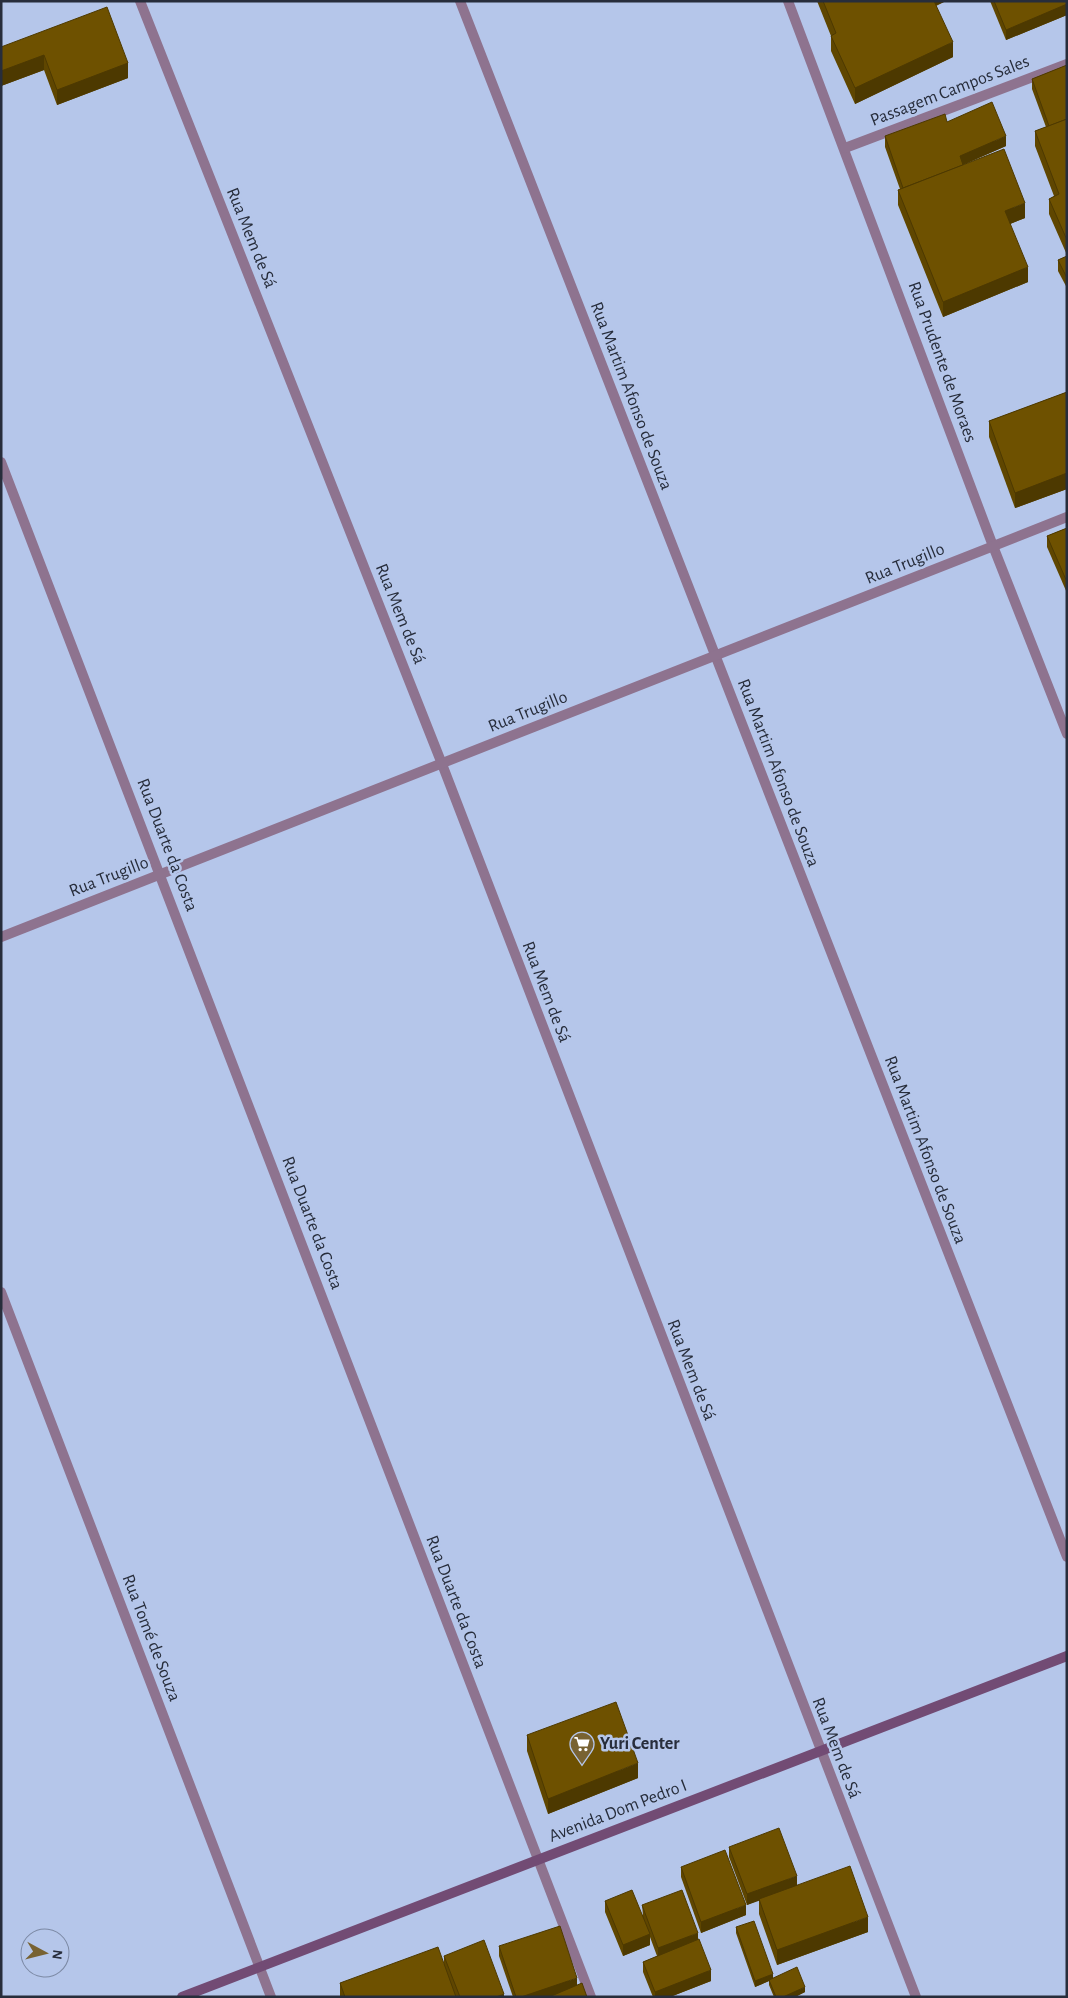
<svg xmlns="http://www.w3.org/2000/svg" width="1068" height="1998" font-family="'Alegreya Sans',sans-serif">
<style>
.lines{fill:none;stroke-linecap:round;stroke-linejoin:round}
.street{stroke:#8e738f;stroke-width:10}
.secondary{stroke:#724b74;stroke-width:10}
.wall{fill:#5f4600}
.shaded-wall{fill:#4d3900}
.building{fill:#6e5100;stroke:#4d3900}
.labels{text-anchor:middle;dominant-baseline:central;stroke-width:5;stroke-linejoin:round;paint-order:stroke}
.street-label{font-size:18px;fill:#272d3b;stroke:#b5c6ea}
.poi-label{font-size:18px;font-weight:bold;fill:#272d3b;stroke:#b5c6ea;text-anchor:start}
</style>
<rect width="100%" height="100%" fill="#b5c6ea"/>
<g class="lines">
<g class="street">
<polyline points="140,1 442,764 916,1997"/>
<polyline points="460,1 1067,1557"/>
<polyline points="788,1 993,546 1067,734"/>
<polyline points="845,148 1067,64"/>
<polyline points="1,462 591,1997"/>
<polyline points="1,937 1067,517"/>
<polyline points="1,1292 271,1997"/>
</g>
<polyline class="secondary" points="182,1997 1067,1656"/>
</g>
<g class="wall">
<polygon points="817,1 946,1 936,6 953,57 855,104 831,51 831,36"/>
<polygon points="990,1 1067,1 1067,15 1006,40"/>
<polygon points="1,47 128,63 128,78 57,105 44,70 1,86"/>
<polygon points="1067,65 1067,255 1049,214 1049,199 1054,196 1035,146 1035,131 1046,127 1032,89 1032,79"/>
<polygon points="947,122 1006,146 963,165 1025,218 1010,224 1028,282 943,317 898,205 898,190 900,189 885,147 885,136"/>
<polygon points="1067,256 1067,288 1058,271 1058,260"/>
<polygon points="1067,392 1067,489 1015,508 989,437 989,421"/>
<polygon points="1067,528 1067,593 1047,547 1047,536"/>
<polygon points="527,1735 638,1778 548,1814 527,1751"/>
<polygon points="729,1847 797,1885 868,1932 777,1965 759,1914 759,1900 747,1905 729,1857"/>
<polygon points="681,1867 746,1915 701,1933 681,1877"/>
<polygon points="605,1901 643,1915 642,1905 698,1940 711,1981 670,1997 653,1997 643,1972 643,1962 657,1956 650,1937 650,1945 623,1956 605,1912"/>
<polygon points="736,1927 773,1978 805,1992 795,1997 774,1997 769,1985 769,1981 755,1987 736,1933"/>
<polygon points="499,1946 577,1985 587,1997 513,1997 499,1956"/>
<polygon points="444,1956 504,1997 340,1997 340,1983 444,1964"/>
</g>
<g class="shaded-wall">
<polygon points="930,1 946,1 930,8"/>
<polygon points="1067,4 1067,15 1006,40 1006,30"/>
<polygon points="953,42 953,57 855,104 855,88"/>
<polygon points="44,55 44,70 1,86 1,71"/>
<polygon points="128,63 128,78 57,105 57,90"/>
<polygon points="1006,136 1006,146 960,166 960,156"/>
<polygon points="1025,203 1025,218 1005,226 1005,211"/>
<polygon points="1028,267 1028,282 943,317 943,302"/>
<polygon points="1067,473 1067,489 1015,508 1015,493"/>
<polygon points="638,1763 638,1778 548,1814 548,1799"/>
<polygon points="797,1876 797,1887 747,1905 747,1894"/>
<polygon points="746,1905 746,1915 701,1933 701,1922"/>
<polygon points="868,1917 868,1932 777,1965 777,1950"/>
<polygon points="698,1933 698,1944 658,1958 658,1948"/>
<polygon points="650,1934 650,1945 623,1956 623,1945"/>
<polygon points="711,1970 711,1981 670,1997 655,1997 655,1992"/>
<polygon points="773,1974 773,1980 769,1980 769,1981 755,1987 755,1981"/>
<polygon points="577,1978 577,1989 552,1997 521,1997"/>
<polygon points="805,1987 805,1992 795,1997 783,1997"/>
<polygon points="504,1994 504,1997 496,1997"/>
</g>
<g class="building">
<polygon points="823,1 934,1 953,42 855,88 831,36 836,33"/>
<polygon points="994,1 1067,1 1067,4 1006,30"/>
<polygon points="107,7 128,63 57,90 44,55 1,71 1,47"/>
<polygon points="1067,65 1067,119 1049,126 1032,79"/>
<polygon points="992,102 1006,136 960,156 963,165 903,188 885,136 945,114 947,122"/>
<polygon points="1067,119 1067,240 1049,199 1059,194 1035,131"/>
<polygon points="1004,149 1025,203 1005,211 1028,267 943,302 898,190"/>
<polygon points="1067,256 1067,278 1058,260"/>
<polygon points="1067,392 1067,473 1015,493 989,421"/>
<polygon points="1067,528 1067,582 1047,536"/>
<polygon points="616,1702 638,1763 548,1799 527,1735"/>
<polygon points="779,1828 797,1876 747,1894 729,1847"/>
<polygon points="725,1850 746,1905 701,1922 681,1867"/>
<polygon points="850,1866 868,1917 777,1950 759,1899"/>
<polygon points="632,1890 650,1934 623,1945 605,1901"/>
<polygon points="682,1890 698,1933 658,1948 642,1905"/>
<polygon points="754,1921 773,1974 755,1981 736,1927"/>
<polygon points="560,1926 577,1978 521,1997 516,1997 499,1946"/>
<polygon points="699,1939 711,1970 655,1992 643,1962"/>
<polygon points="484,1940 504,1994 496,1997 460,1997 444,1956"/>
<polygon points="438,1947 456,1997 345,1997 340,1983"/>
<polygon points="797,1967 805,1987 783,1997 776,1997 769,1980"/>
<polygon points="582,1983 587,1997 549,1997"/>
</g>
<defs>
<symbol id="supermarket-pin" viewBox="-11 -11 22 30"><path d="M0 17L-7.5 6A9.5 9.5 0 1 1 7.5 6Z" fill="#786232" stroke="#b5c6ea"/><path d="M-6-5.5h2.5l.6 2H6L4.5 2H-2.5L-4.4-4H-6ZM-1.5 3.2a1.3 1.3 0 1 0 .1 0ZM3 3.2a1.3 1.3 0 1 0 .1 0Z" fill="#fff"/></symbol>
</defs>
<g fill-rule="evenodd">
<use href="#supermarket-pin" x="568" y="1730" width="28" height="38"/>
</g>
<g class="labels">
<g class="street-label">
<text transform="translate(950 91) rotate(-21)">Passagem Campos Sales</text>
<text transform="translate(251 238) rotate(68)">Rua Mem de Sá</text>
<text transform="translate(942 362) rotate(70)">Rua Prudente de Moraes</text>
<text transform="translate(631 396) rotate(69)">Rua Martim Afonso de Souza</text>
<text transform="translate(905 564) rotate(-22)">Rua Trugillo</text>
<text transform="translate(400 614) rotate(68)">Rua Mem de Sá</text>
<text transform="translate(528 712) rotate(-22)">Rua Trugillo</text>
<text transform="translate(778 773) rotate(69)">Rua Martim Afonso de Souza</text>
<text transform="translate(167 845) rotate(69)">Rua Duarte da Costa</text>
<text transform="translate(109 877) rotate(-21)">Rua Trugillo</text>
<text transform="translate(546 992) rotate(69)">Rua Mem de Sá</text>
<text transform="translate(925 1150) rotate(69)">Rua Martim Afonso de Souza</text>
<text transform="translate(312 1223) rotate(69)">Rua Duarte da Costa</text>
<text transform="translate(691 1370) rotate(69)">Rua Mem de Sá</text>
<text transform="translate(456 1602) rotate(69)">Rua Duarte da Costa</text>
<text transform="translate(151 1638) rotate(69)">Rua Tomé de Souza</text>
<text transform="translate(836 1748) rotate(69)">Rua Mem de Sá</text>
<text transform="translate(618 1811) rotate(-21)">Avenida Dom Pedro I</text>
</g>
<g class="poi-label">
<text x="600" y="1744">Yuri Center</text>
</g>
</g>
<rect width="1068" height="1998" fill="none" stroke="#272d3b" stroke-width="5"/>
<g transform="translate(45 1953) rotate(97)"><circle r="24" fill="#b5c6ea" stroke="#7c89a4"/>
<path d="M0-4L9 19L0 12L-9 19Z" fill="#786232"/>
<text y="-8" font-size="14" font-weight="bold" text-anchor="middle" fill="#272d3b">N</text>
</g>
</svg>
